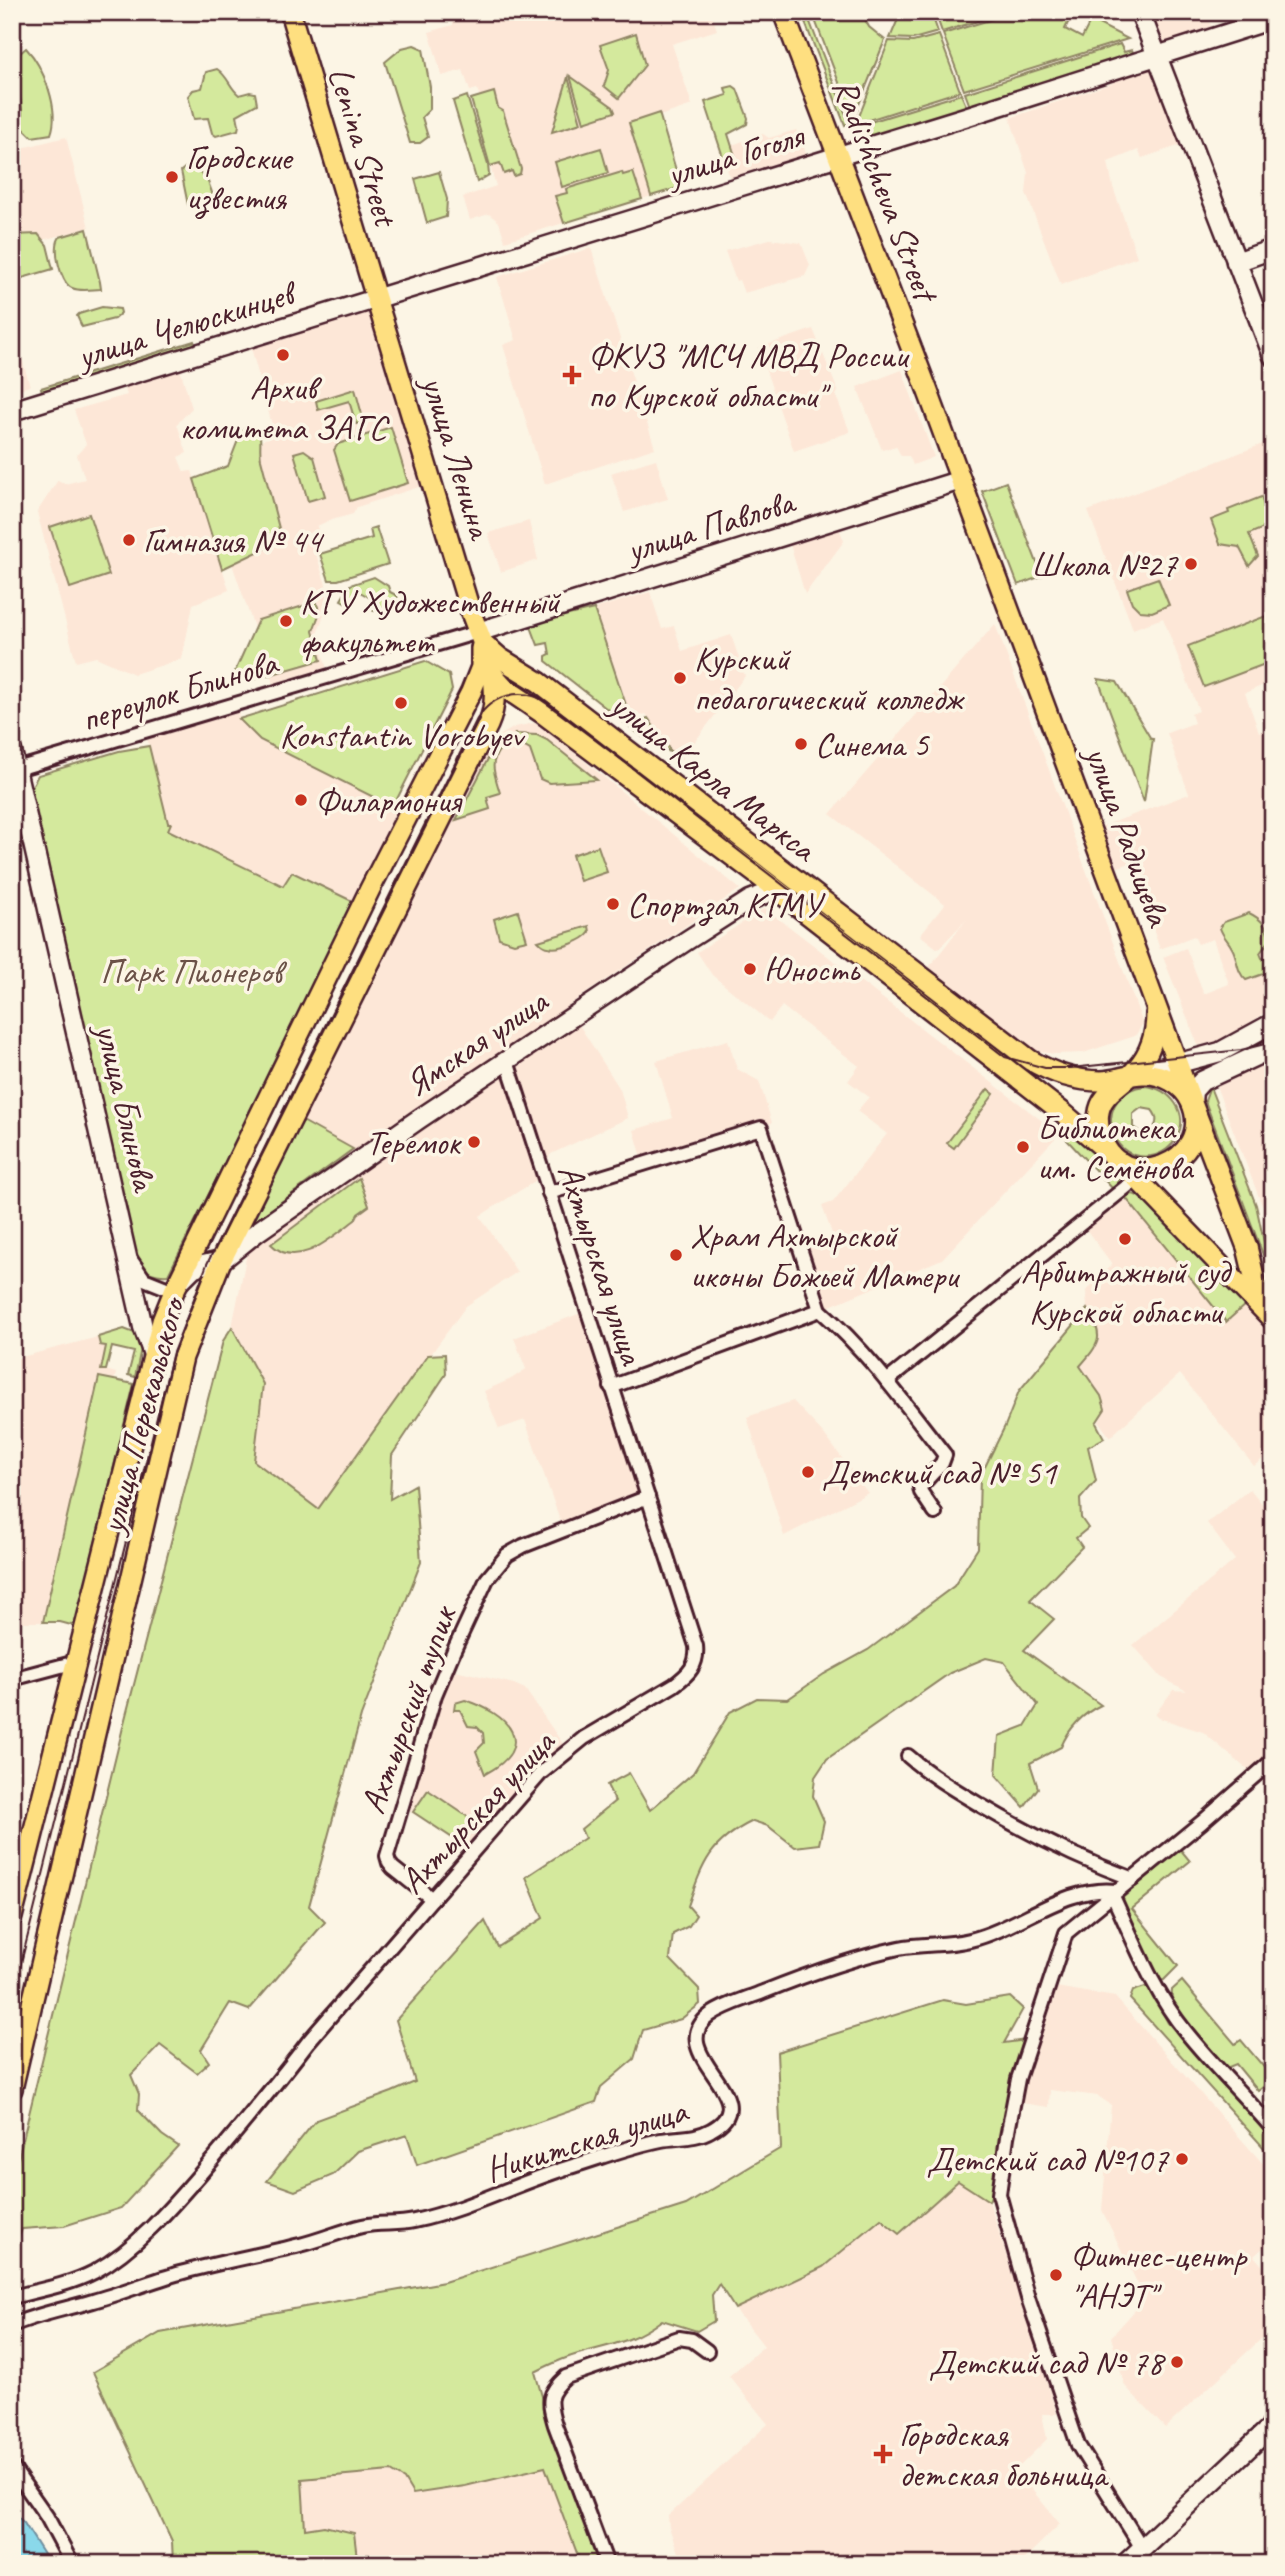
<svg xmlns="http://www.w3.org/2000/svg" width="1285" height="2576" font-family="Caveat,sans-serif">
<style>
.built{fill:#fde7d7}
.green{fill:#d4e99d;stroke:#8f8464;stroke-width:2;fill-rule:evenodd}
.water{fill:#8ad8ea;stroke:#708e9e;stroke-width:2}
.lines{fill:none;stroke-linecap:round;stroke-linejoin:round}
.street-casing{stroke:#4a1f2b;stroke-width:18}
.secondary-casing{stroke:#4a1f2b;stroke-width:23}
.primary-casing{stroke:#4a1f2b;stroke-width:24}
.street{stroke:#fcf5e5;stroke-width:12}
.secondary{stroke:#fcf5e5;stroke-width:18}
.primary{stroke:#fedf80;stroke-width:19}
.tram{stroke:#4a1f2b;stroke-width:2}
.poi-dot{fill:#c8321e;stroke:#fcf5e5;stroke-width:2.5}
.labels{text-anchor:middle;dominant-baseline:central;stroke-width:7;stroke-linejoin:round;paint-order:stroke}
.street-label{font-size:35px;fill:#4a1f2b;stroke:#fcf5e5}
.poi-label{font-size:35px;fill:#4a1f2b;stroke:#fcf5e5;text-anchor:start}
.park-label{font-size:35px;fill:#6c5248;stroke:#fcf5e5}
</style>
<rect width="100%" height="100%" fill="#fcf5e5"/>
<filter id="ink" filterUnits="userSpaceOnUse"><feTurbulence type="fractalNoise" baseFrequency=".0143" numOctaves="2"/><feDisplacementMap in="SourceGraphic" scale="14" xChannelSelector="R" yChannelSelector="G"/><feConvolveMatrix kernelMatrix="1 2 1 2 8 2 1 2 1" color-interpolation-filters="sRGB"/></filter>
<g filter="url(#ink)">
<g class="built">
<polygon points="450,12 711,12 717,30 672,44 692,105 660,116 681,187 505,241 499,222 489,214 470,220 463,197 496,186 471,99 480,97 477,89 470,91 463,70 442,76 429,32 453,25"/>
<polygon points="1145,12 1206,12 1212,29 1157,45"/>
<polygon points="1151,63 1181,145 1142,158 1138,150 1108,162 1113,187 1137,257 1061,285 1026,193 1028,173 1010,118 1113,83 1111,76"/>
<polygon points="796,130 803,143 807,159 732,184 724,160 728,162 735,156 732,145 763,134 769,138"/>
<polygon points="66,137 89,228 46,239 12,241 12,160 18,149"/>
<polygon points="770,239 801,243 810,265 805,276 744,293 739,280 736,281 725,251"/>
<polygon points="591,248 655,448 545,484 503,345 516,340 497,277"/>
<polygon points="371,307 422,486 357,507 353,514 328,521 317,526 318,530 309,533 330,597 317,634 327,669 274,685 232,564 274,544 259,449 262,441 274,432 250,344"/>
<polygon points="12,325 30,386 12,391"/>
<polygon points="813,329 838,391 836,396 850,432 794,451 758,348"/>
<polygon points="179,366 192,408 177,424 187,453 178,457 184,472 192,471 229,590 193,604 182,659 134,674 96,657 76,662 37,512 58,480 65,484 85,479 77,455 86,444 74,410 127,395 123,383"/>
<polygon points="902,370 934,457 913,465 909,456 901,456 896,446 882,450 857,387"/>
<polygon points="1273,440 1273,681 1245,693 1259,732 1273,727 1273,1006 1226,1041 1198,1045 1163,957 1186,948 1204,994 1229,984 1213,939 1198,944 1194,936 1160,949 1130,863 1113,869 1098,828 1189,794 1167,733 1194,723 1191,714 1199,711 1163,618 1133,629 1088,511"/>
<polygon points="656,459 668,499 624,512 611,473"/>
<polygon points="529,521 538,560 501,572 488,533"/>
<polygon points="838,525 844,541 805,594 789,541"/>
<polygon points="650,592 662,629 674,626 682,651 731,635 745,676 680,761 674,756 646,714 631,719 594,609"/>
<polygon points="995,624 1143,1024 1135,1036 1083,1053 1054,1054 1033,1050 929,967 966,920 938,949 920,935 945,904 830,814"/>
<polygon points="238,710 239,719 400,810 354,902 292,872 284,886 168,831 147,738"/>
<polygon points="534,723 543,727 740,889 567,1006 620,1089 628,1118 551,1154 535,1181 480,1216 517,1272 466,1306 318,1510 253,1461 263,1384 232,1327 247,1253 247,1227 352,1150 299,1119 476,766 495,738 515,727"/>
<polygon points="765,908 1059,1134 942,1259 823,1309 803,1250 834,1239 822,1206 833,1202 887,1134 857,1111 869,1097 848,1081 859,1066 782,1006 770,1022 712,975 697,952"/>
<polygon points="728,1040 737,1069 759,1081 772,1123 643,1161 634,1130 673,1118 656,1061"/>
<polygon points="1273,1049 1273,1200 1262,1205 1213,1078"/>
<polygon points="1126,1193 1246,1304 1273,1337 1273,1451 1254,1466 1180,1374 1110,1437 1099,1422 1105,1409 1080,1366 1093,1352 1097,1324 1087,1309 1086,1291 1112,1264 1085,1228"/>
<polygon points="584,1312 605,1388 641,1496 562,1526 525,1420 499,1429 484,1391 511,1379 526,1369 514,1338"/>
<polygon points="98,1337 100,1345 111,1347 106,1370 116,1373 60,1622 12,1622 12,1362 14,1359"/>
<polygon points="793,1401 824,1434 868,1493 784,1536 747,1417"/>
<polygon points="1250,1489 1273,1517 1273,1763 1256,1777 1203,1732 1159,1718 1155,1714 1173,1690 1187,1691 1161,1677 1133,1645 1235,1560 1207,1523"/>
<polygon points="451,1669 514,1684 525,1689 565,1747 471,1849 404,1808 432,1718"/>
<polygon points="1044,1985 1115,1997 1273,2175 1273,2239 1254,2256 1273,2278 1273,2328 1165,2428 1125,2386 1111,2337 1145,2299 1102,2210 1111,2105 1098,2096 1050,2090 1049,2107 1008,2101"/>
<polygon points="958,2180 989,2201 1057,2414 1042,2414 1047,2439 1016,2470 1060,2524 1019,2564 682,2564 669,2527 668,2516 768,2424 729,2376 764,2346 735,2309 881,2219 900,2234"/>
<polygon points="545,2467 581,2564 353,2564 357,2558 324,2526 305,2529 302,2479 391,2471 404,2479 465,2486"/>
</g>
<g class="green">
<polygon points="801,12 806,12 849,123 845,125"/>
<polygon points="812,12 861,12 869,27 885,40 853,119"/>
<polygon points="901,12 931,12 938,32 913,39 890,38"/>
<polygon points="935,12 1007,12 942,32"/>
<polygon points="1016,12 1073,12 1065,29 1082,38 1091,20 1128,39 964,90 943,34"/>
<polygon points="636,33 645,65 619,98 604,86 609,70 600,45"/>
<polygon points="939,35 960,91 856,124 889,41 913,42"/>
<polygon points="1120,44 1124,52 1132,50 1136,59 971,109 965,93"/>
<polygon points="414,45 423,49 430,87 430,109 422,117 428,137 420,143 410,143 385,62 402,48"/>
<path d="M26,48C44,67 60,110 51,134L32,137L22,127V109L13,59Z"/>
<path d="M217,69C228,76 229,87 239,95L250,92L255,93L257,104L237,115L239,125L238,130L216,136L212,133L208,118L194,119L188,96L193,90L202,88L206,72Z"/>
<polygon points="570,76 613,107 615,112 584,122"/>
<polygon points="568,77 581,123 552,132"/>
<polygon points="733,86 737,89 748,118 747,124 728,134 735,156 734,160 728,162 724,160 705,102 727,95 725,88"/>
<polygon points="494,92 498,108 503,111 521,169 520,174 514,176 512,171 504,174 500,163 490,166 471,99"/>
<polygon points="961,94 968,110 862,142 857,126"/>
<polygon points="467,96 488,165 489,175 477,182 453,101"/>
<polygon points="659,113 681,187 651,196 629,123"/>
<polygon points="601,148 608,173 562,187 555,162"/>
<path d="M186,167C208,171 209,183 215,203L209,207L196,209L188,205L181,171Z"/>
<polygon points="439,172 447,199 446,217 427,223 415,179"/>
<polygon points="622,172 623,175 633,172 642,199 564,223 555,196 567,193 566,189"/>
<path d="M87,229L100,282L101,289C93,289 81,292 72,288C60,283 52,246 60,237Z"/>
<polygon points="38,234 47,245 53,269 12,281 12,235"/>
<polygon points="102,307 120,309 121,313 114,319 82,327 77,316 79,314"/>
<polygon points="194,341 196,347 43,394 41,388"/>
<polygon points="355,389 364,422 356,424 349,401 318,410 316,401"/>
<polygon points="391,427 408,483 350,501 334,450 338,444"/>
<path d="M259,428C262,440 259,448 261,459L281,536L274,544L222,569L194,479L228,466L242,430Z"/>
<polygon points="304,450 314,457 325,496 308,501 294,453"/>
<polygon points="1006,482 1042,576 1018,585 982,491"/>
<polygon points="1261,497 1271,525 1249,534 1258,556 1249,566 1239,547 1220,544 1211,520 1229,513 1228,510"/>
<polygon points="89,514 109,575 70,588 50,527"/>
<polygon points="376,527 388,564 338,580 329,580 320,554 372,538 370,529"/>
<polygon points="374,577 388,586 390,592 398,596 389,613 377,607 374,611 372,610 376,601 358,591 350,605 341,600 350,585"/>
<polygon points="1158,578 1169,605 1152,612 1140,611 1132,603 1127,589"/>
<polygon points="316,602 320,612 313,631 321,660 228,687 258,620"/>
<polygon points="594,609 632,723 648,718 674,756 657,741 653,745 546,661 546,656 550,654 548,643 538,645 530,624"/>
<polygon points="1266,616 1273,634 1273,661 1204,687 1188,646"/>
<polygon points="425,661 449,675 452,690 393,807 260,740 239,719"/>
<polygon points="1098,679 1117,682 1151,739 1153,739 1144,802"/>
<polygon points="515,734 537,735 547,740 597,780 549,783 540,779 530,750 518,743"/>
<path d="M499,743L501,748C488,763 495,775 500,793L487,797L490,809L456,820L491,753Z"/>
<path d="M149,746L168,823H171L168,830L283,886L292,872L354,902V906L168,1275C140,1277 138,1261 131,1238L30,790L38,775L119,751Z"/>
<polygon points="598,846 607,872 580,881 572,855"/>
<polygon points="518,911 527,940 514,943 499,938 494,919"/>
<path d="M1249,913C1262,919 1268,927 1269,941L1260,953L1262,958L1268,960L1270,967L1266,973L1246,980C1236,972 1238,958 1232,948C1228,940 1223,937 1220,928L1224,922Z"/>
<path d="M589,926L590,932C584,941 559,950 548,947C545,947 540,943 538,941Z"/>
<path d="M1145,1086C1170,1088 1190,1113 1177,1137C1172,1147 1162,1154 1151,1156C1104,1163 1094,1091 1145,1086ZM1141,1108L1152,1110C1159,1118 1157,1126 1149,1133H1142L1133,1127V1114Z"/>
<polygon points="1210,1087 1256,1205 1264,1242 1273,1253 1273,1281 1205,1101"/>
<polygon points="988,1089 994,1094 954,1148 947,1143"/>
<polygon points="299,1119 353,1149 247,1227"/>
<polygon points="1069,1133 1117,1171 1119,1179 1115,1188 1112,1188 1067,1140 1066,1136"/>
<path d="M359,1178L369,1206L358,1214L355,1220C332,1237 297,1271 271,1244Z"/>
<path d="M1132,1194C1152,1196 1228,1284 1246,1304L1226,1322L1125,1197Z"/>
<path d="M1087,1309C1105,1337 1100,1343 1080,1366L1101,1396L1105,1409L1096,1423L1104,1438L1088,1447L1096,1481L1080,1499L1081,1518L1088,1528L1076,1538L1082,1547L1030,1600L1054,1619L1024,1650L1101,1705C1082,1714 1069,1728 1061,1747L1030,1763L1038,1788L1024,1807L996,1775L999,1736L1025,1726L1038,1705L1004,1662L986,1658L950,1673L827,1759L815,1777L813,1796L824,1821L819,1844L795,1847L768,1826L753,1821C710,1842 703,1862 688,1906L696,1915L689,1926L673,1934L670,1959L699,1989L700,2004L681,2019L643,2030L634,2059L601,2087L596,2102L417,2165L407,2135L358,2151L333,2175L295,2191L267,2181L316,2120L392,2092L415,2082L396,2020L485,1921L498,1947L543,1918L526,1877L585,1838L581,1829L615,1801L607,1785L629,1773L650,1810L693,1773L730,1712L757,1698L788,1699L824,1674L868,1650L954,1586L978,1548L980,1477L1005,1426L1019,1391Z"/>
<polygon points="232,1327 263,1384 254,1461 318,1509 428,1355 445,1354 446,1374 392,1455 390,1499 415,1485 421,1562 361,1716 309,1906 325,1922 249,2010 230,2003 201,2050 209,2062 197,2073 160,2045 131,2075 139,2094 138,2110 162,2135 178,2146 121,2208 64,2226 22,2229 12,2256 12,2184 123,1727 223,1341"/>
<polygon points="124,1329 137,1334 142,1344 135,1377 128,1375 134,1352 112,1347 106,1370 101,1370 106,1346 100,1345 98,1337"/>
<polygon points="99,1377 134,1384 75,1626 60,1622 43,1622"/>
<path d="M465,1700C507,1713 540,1745 485,1774L476,1751L484,1743L483,1733L477,1727L468,1726L460,1710H454L455,1703Z"/>
<polygon points="428,1790 471,1819 457,1841 413,1812"/>
<path d="M1180,1849L1190,1861L1132,1909L1178,1966L1164,1980L1158,1981C1149,1969 1110,1923 1114,1909C1114,1907 1119,1902 1120,1900Z"/>
<polygon points="1182,1981 1235,2044 1241,2040 1267,2071 1273,2067 1273,2079 1258,2091 1236,2064 1224,2069 1171,2005 1172,1990"/>
<polygon points="1145,1987 1150,1988 1168,2023 1273,2141 1273,2158 1130,1999 1133,1991"/>
<path d="M1010,1997L1023,2009L1004,2043L1026,2040L995,2185L989,2201L958,2181L899,2234L881,2219L823,2267L735,2309L719,2284L712,2295L714,2321L697,2331L662,2320C628,2346 603,2345 566,2358C555,2362 545,2367 535,2372L556,2445L602,2564H581L545,2467L465,2486L413,2494L404,2479L391,2471L302,2479L305,2529L324,2526L354,2533L357,2558L353,2564H173L172,2541L93,2372L160,2333L444,2282L686,2205L781,2148L777,2052L943,2000L966,2004Z"/>
</g>
<polygon class="water" points="12,2511 24,2523 50,2564 12,2564"/>
<g class="lines">
<defs>
<g id="street">
<polyline points="17,769 478,632"/>
<polyline points="549,1193 761,1128 820,1310"/>
<polyline points="131,1260 144,1279 174,1291"/>
<polyline points="887,1381 1136,1179"/>
<path d="M611,1387L820,1310C868,1352 906,1405 945,1455L942,1463L920,1487L921,1492L935,1513"/>
<polyline points="12,1679 76,1662"/>
<path d="M908,1756C931,1776 955,1790 980,1805C1029,1834 1079,1859 1133,1879"/>
<path d="M1112,1894C1134,1941 1153,1992 1186,2032C1213,2066 1245,2096 1273,2129"/>
<polyline points="432,1899 393,1868 389,1863 387,1856 435,1695 454,1650 487,1579 507,1555 523,1546 648,1497"/>
<path d="M12,2297C39,2290 69,2285 94,2272C141,2246 179,2198 214,2158C246,2120 278,2082 308,2042L541,1773L584,1738L674,1685C689,1674 698,1665 696,1646L507,1061"/>
<path d="M12,2325C38,2314 66,2309 93,2301C122,2293 151,2281 180,2273C220,2262 260,2255 300,2245C321,2240 341,2231 362,2226C379,2222 397,2225 414,2221C470,2209 519,2182 573,2166C602,2157 631,2146 661,2140C677,2137 696,2139 711,2130C770,2099 660,2053 710,2015C726,2004 746,1999 763,1992C808,1974 852,1958 899,1948C923,1943 947,1946 970,1940C1020,1928 1065,1885 1116,1891"/>
<polyline points="12,2467 47,2517 72,2564"/>
<polyline points="1142,2548 1078,2445 1028,2298 999,2194 1007,2137 1018,2079 1066,1933 1202,1822 1273,1760"/>
<path d="M607,2564L555,2425C548,2401 547,2394 566,2377L679,2338L692,2340L707,2351"/>
</g>
<g id="secondary">
<polyline points="1140,12 1273,356"/>
<polyline points="1236,262 1273,249"/>
<polyline points="12,411 965,117 1273,19"/>
<polyline points="478,632 961,480"/>
<polyline points="12,751 143,1327 153,1354"/>
<polyline points="1142,1073 1220,1052 1273,1023"/>
<polyline points="1192,1103 1193,1091 1202,1081 1273,1048"/>
<polyline points="179,1282 194,1267 221,1261 257,1232 419,1119 686,941 750,900 775,890"/>
<polyline points="1125,2564 1273,2425"/>
</g>
<g id="primary">
<polyline points="783,12 927,389 1192,1103 1247,1247 1261,1306"/>
<path d="M483,643L500,658L539,682L1030,1060C1052,1073 1076,1081 1101,1081C1115,1081 1129,1074 1143,1074C1162,1073 1183,1084 1191,1102C1218,1162 1117,1202 1100,1132C1091,1094 1120,1089 1137,1068C1151,1052 1156,1034 1156,1014"/>
<polyline points="494,676 505,688 542,713 755,873 1062,1112 1106,1150"/>
<polyline points="1122,1163 1273,1320"/>
<polyline points="12,1917 162,1321 174,1291 370,889 471,692 481,667 481,648"/>
<path d="M12,2089L183,1357L221,1261L488,725C506,685 482,645 469,607L290,12"/>
</g>
</defs>
<use href="#street" class="street-casing"/>
<use href="#secondary" class="secondary-casing"/>
<use href="#primary" class="primary-casing"/>
<use href="#street" class="street"/>
<use href="#secondary" class="secondary"/>
<use href="#primary" class="primary"/>
<path class="tram" d="M12,1999L172,1357L207,1264L477,719C493,694 521,687 547,702L1005,1057L1045,1068H1071L1241,1050L1273,1042"/>
</g>
</g>
<g class="poi-dot">
<circle cx="172" cy="177" r="7"/>
<circle cx="283" cy="355" r="7"/>
<path d="M568.5 364.5h7v7h7v7h-7v7h-7v-7h-7v-7h7z"/>
<circle cx="129" cy="540" r="7"/>
<circle cx="1191" cy="564" r="7"/>
<circle cx="286" cy="621" r="7"/>
<circle cx="680" cy="678" r="7"/>
<circle cx="401" cy="703" r="7"/>
<circle cx="801" cy="744" r="7"/>
<circle cx="301" cy="800" r="7"/>
<circle cx="613" cy="904" r="7"/>
<circle cx="750" cy="969" r="7"/>
<circle cx="474" cy="1142" r="7"/>
<circle cx="1023" cy="1147" r="7"/>
<circle cx="1125" cy="1239" r="7"/>
<circle cx="676" cy="1255" r="7"/>
<circle cx="808" cy="1472" r="7"/>
<circle cx="1182" cy="2159" r="7"/>
<circle cx="1056" cy="2275" r="7"/>
<circle cx="1177" cy="2362" r="7"/>
<path d="M879.5 2443.5h7v7h7v7h-7v7h-7v-7h-7v-7h7z"/>
</g>
<g class="labels">
<g class="street-label">
<text transform="translate(363 146) rotate(73)">Lenina Street</text>
<text transform="translate(735 155) rotate(-17)">улица Гоголя</text>
<text transform="translate(885 189) rotate(69)">Radishcheva Street</text>
<text transform="translate(185 325) rotate(-17)">улица Челюскинцев</text>
<text transform="translate(457 457) rotate(73)">улица Ленина</text>
<text transform="translate(710 526) rotate(-17)">улица Павлова</text>
<text transform="translate(179 691) rotate(-17)">переулок Блинова</text>
<text transform="translate(713 777) rotate(38)">улица Карла Маркса</text>
<text transform="translate(1128 836) rotate(70)">улица Радищева</text>
<text transform="translate(476 1043) rotate(-34)">Ямская улица</text>
<text transform="translate(126 1107) rotate(77)">улица Блинова</text>
<text transform="translate(601 1264) rotate(72)">Ахтырская улица</text>
<text transform="translate(142 1416) rotate(-75)">улица Перекальского</text>
<text transform="translate(408 1710) rotate(-70)">Ахтырский тупик</text>
<text transform="translate(477 1812) rotate(-47)">Ахтырская улица</text>
<text transform="translate(586 2140) rotate(-17)">Никитская улица</text>
</g>
<g class="poi-label">
<text x="186" y="157">Городские<tspan x="186" dy="40">известия</tspan></text>
<text x="588" y="355">ФКУЗ "МСЧ МВД России<tspan x="588" dy="40">по Курской области"</tspan></text>
<text x="283" y="387" text-anchor="middle">Архив<tspan x="283" dy="40">комитета ЗАГС</tspan></text>
<text x="143" y="540">Гимназия № 44</text>
<text x="1177" y="564" text-anchor="end">Школа №27</text>
<text x="300" y="601">КГУ Художественный<tspan x="300" dy="40">факультет</tspan></text>
<text x="694" y="658">Курский<tspan x="694" dy="40">педагогический колледж</tspan></text>
<text x="401" y="735" text-anchor="middle">Konstantin Vorobyev</text>
<text x="815" y="744">Синема 5</text>
<text x="315" y="800">Филармония</text>
<text x="627" y="904">Спортзал КГМУ</text>
<text x="764" y="969">Юность</text>
<text x="1037" y="1127">Библиотека<tspan x="1037" dy="40">им. Семёнова</tspan></text>
<text x="460" y="1142" text-anchor="end">Теремок</text>
<text x="690" y="1235">Храм Ахтырской<tspan x="690" dy="40">иконы Божьей Матери</tspan></text>
<text x="1125" y="1271" text-anchor="middle">Арбитражный суд<tspan x="1125" dy="40">Курской области</tspan></text>
<text x="822" y="1472">Детский сад № 51</text>
<text x="1168" y="2159" text-anchor="end">Детский сад №107</text>
<text x="1070" y="2255">Фитнес-центр<tspan x="1070" dy="40">"АНЭТ"</tspan></text>
<text x="1163" y="2362" text-anchor="end">Детский сад № 78</text>
<text x="899" y="2434">Городская<tspan x="899" dy="40">детская больница</tspan></text>
</g>
<g class="park-label">
<text x="191" y="971">Парк Пионеров</text>
</g>
</g>
<rect width="1285" height="2576" fill="none" stroke="#fcf5e5" stroke-width="42"/>
<rect x="21" y="21" width="1243" height="2534" fill="none" stroke="#4a1f2b" stroke-width="2.5" filter="url(#ink)"/>
</svg>
